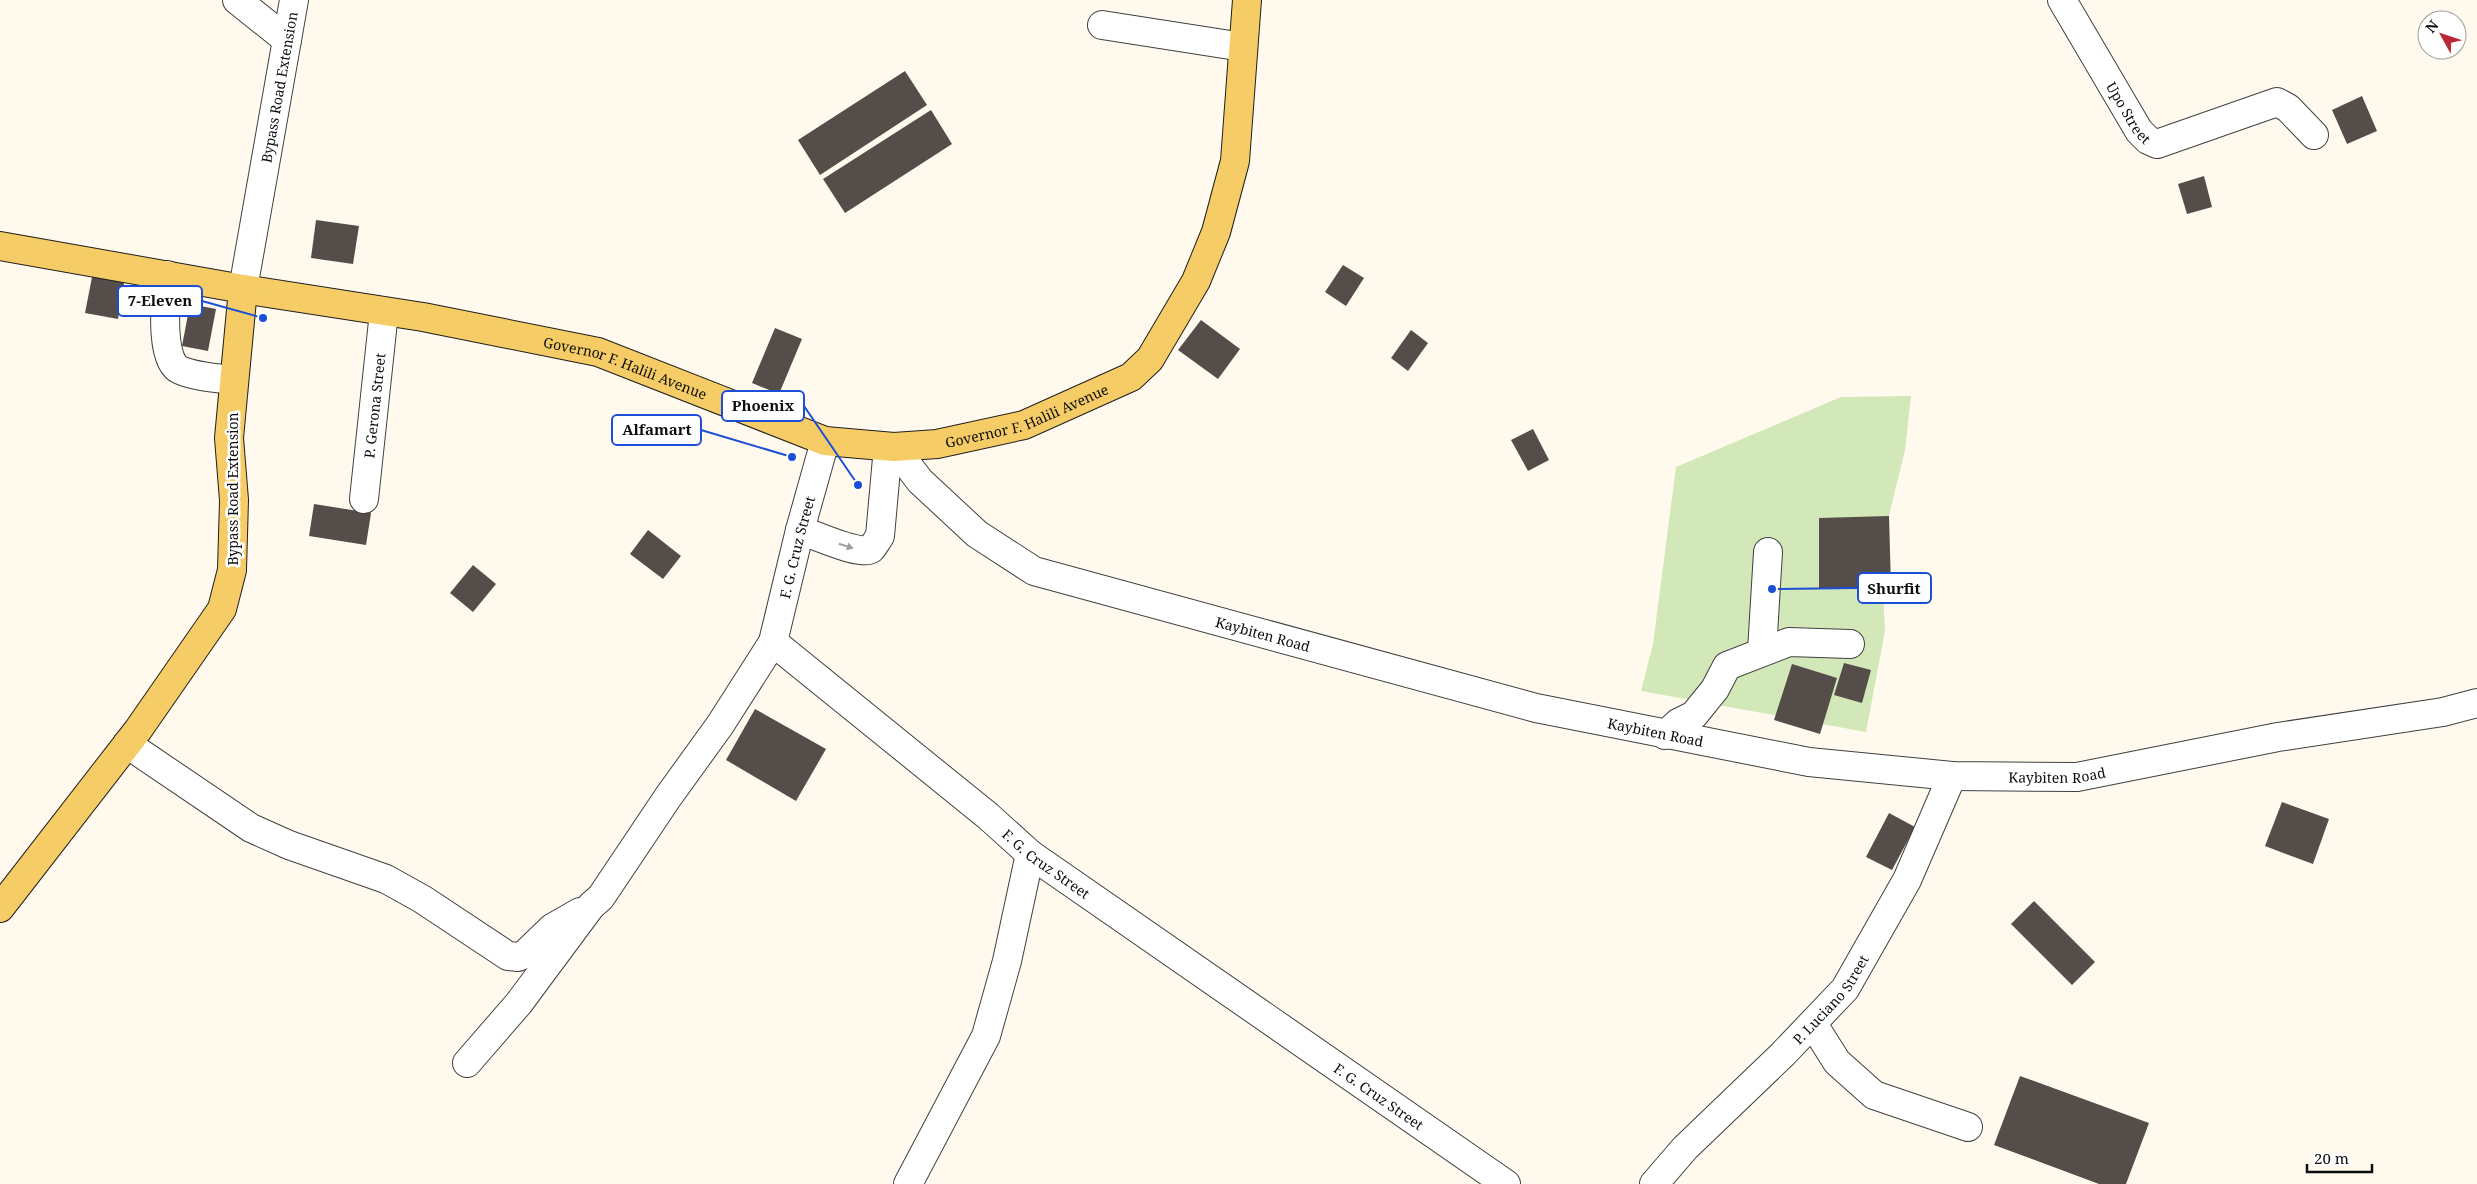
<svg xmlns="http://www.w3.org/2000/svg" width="2477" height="1184" font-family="'Noto Serif',serif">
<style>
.green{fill:#d3e8b8}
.building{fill:#554d49}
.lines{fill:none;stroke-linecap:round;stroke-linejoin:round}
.minor-casing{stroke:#404040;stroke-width:30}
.major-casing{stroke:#1e1e1e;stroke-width:30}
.minor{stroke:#fff;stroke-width:28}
.major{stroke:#f5cc66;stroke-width:28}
.oneway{fill:#9e9e9e}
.labels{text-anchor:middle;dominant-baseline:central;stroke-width:5;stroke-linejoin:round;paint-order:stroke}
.street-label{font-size:14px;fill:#0d0d0d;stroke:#fff}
.leader{fill:none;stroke:#1d4ed8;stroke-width:2}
.callout-dot{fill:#1d4ed8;stroke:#fff;stroke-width:2}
.callout{fill:#fff;stroke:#1d4ed8;stroke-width:2}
.callout-label{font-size:15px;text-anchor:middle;font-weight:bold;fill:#0d0d0d}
</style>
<rect width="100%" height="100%" fill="#fffaed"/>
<polygon class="green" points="1911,396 1905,450 1881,548 1885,631 1866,732 1641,691 1653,644 1676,467 1841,397"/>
<g class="building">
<polygon points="905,71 927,105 820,175 798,140"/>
<polygon points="2362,96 2377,131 2347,144 2332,110"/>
<polygon points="931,110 952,144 845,213 823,179"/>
<polygon points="2204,176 2212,207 2187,214 2178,184"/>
<polygon points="316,220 359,226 353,264 311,258"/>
<polygon points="1343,265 1364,278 1346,306 1325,292"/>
<polygon points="93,272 125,277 118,319 85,313"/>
<polygon points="190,304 216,309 208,351 182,346"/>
<polygon points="1201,320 1240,349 1218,379 1178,350"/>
<polygon points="775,328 802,339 779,394 752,383"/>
<polygon points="1411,330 1428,343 1408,371 1391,358"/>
<polygon points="1533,429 1549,460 1528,471 1511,440"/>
<polygon points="314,504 371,513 366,545 309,536"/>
<polygon points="1889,516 1891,587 1819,589 1819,518"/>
<polygon points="648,530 681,556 663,579 630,554"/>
<polygon points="473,565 496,584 473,612 450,593"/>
<polygon points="1844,663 1871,670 1862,703 1834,695"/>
<polygon points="1792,664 1837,678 1820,734 1774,720"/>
<polygon points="755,709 826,749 796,801 726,760"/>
<polygon points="2282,802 2329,819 2313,864 2265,846"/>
<polygon points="1889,813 1915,827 1892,870 1866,857"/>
<polygon points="2034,901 2095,962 2072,985 2011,924"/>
<polygon points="2020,1076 2149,1123 2126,1184 2099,1184 1994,1145"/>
</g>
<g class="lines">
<defs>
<g id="minor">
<polyline points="237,0 287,40"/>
<path id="s1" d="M2062,0L2139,131L2148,140L2157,144L2277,102L2288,108L2314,135"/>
<polyline points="1102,25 1243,47"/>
<path d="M167,275C166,296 159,361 180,370C196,377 217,378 233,380"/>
<path id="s2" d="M243,289L294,0"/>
<path id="s3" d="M894,447L920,481L977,534L1034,571L1536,708L1809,762L1952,776L2077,777L2278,737L2443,712L2477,703"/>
<path id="s4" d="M364,499L384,312"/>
<path d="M800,530C812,534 861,556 871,549C874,546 877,540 880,536L888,447"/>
<path id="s5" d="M773,642L988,816L1030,854L1506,1184"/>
<polyline points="1762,651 1768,552"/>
<polyline points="1665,735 1678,723 1694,715 1715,689 1727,666 1789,642 1850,644"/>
<polyline points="127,744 251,828 289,845 386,879 422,899 508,956 518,957 525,954 552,928 580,912"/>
<polyline points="1813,1024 1837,1062 1874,1095 1968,1127"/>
<path id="s6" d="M467,1063L519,1003L591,906L601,897L668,797L720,725L773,642L800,530L825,441"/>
<polyline points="908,1184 986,1036 1007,961 1030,854"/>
<path id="s7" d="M1654,1184L1685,1148L1783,1054L1845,989L1907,880L1952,776"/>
</g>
<g id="major">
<path id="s8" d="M0,246L243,289L423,317L598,352L825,441L894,447L937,444L1024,425L1131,377L1150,359L1196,281L1216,232L1235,161L1247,0"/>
<polyline points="0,908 138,730 222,609 232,570 234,500 229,438 243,289"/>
</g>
</defs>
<use href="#minor" class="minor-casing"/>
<use href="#major" class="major-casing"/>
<use href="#minor" class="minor"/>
<use href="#major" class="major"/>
</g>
<defs><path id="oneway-solid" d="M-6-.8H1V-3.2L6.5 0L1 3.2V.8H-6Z" transform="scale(1.25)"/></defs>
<use class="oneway" href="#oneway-solid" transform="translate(846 546) rotate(17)"/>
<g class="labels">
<g class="street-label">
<text stroke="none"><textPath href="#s2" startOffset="205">Bypass Road Extension</textPath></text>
<text stroke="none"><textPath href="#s1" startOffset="131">Upo Street</textPath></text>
<text stroke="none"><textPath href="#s8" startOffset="638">Governor F. Halili Avenue</textPath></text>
<text stroke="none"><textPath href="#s4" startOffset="94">P. Gerona Street</textPath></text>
<text stroke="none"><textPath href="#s8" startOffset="1058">Governor F. Halili Avenue</textPath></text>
<text transform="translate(232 489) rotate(-90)">Bypass Road Extension</text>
<text stroke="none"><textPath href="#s6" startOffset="619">F. G. Cruz Street</textPath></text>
<text stroke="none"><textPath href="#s3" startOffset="426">Kaybiten Road</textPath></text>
<text stroke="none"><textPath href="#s3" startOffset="831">Kaybiten Road</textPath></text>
<text stroke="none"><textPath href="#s3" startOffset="1236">Kaybiten Road</textPath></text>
<text stroke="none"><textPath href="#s5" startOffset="352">F. G. Cruz Street</textPath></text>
<text stroke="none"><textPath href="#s7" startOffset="256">P. Luciano Street</textPath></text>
<text stroke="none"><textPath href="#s5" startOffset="758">F. G. Cruz Street</textPath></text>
</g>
</g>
<path class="leader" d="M263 318L202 301M858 485L804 406M792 457L701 430M1772 589L1858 588"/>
<g class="callout-dot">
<circle cx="263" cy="318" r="5"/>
<circle cx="858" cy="485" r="5"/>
<circle cx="792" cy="457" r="5"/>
<circle cx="1772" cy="589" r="5"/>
</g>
<g class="callout">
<rect x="118" y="286" width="84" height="30" rx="5"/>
<rect x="722" y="391" width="82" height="30" rx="5"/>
<rect x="612" y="415" width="89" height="30" rx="5"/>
<rect x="1858" y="573" width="73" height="30" rx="5"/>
</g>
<g class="callout-label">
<text x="160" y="306">7-Eleven</text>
<text x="763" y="411">Phoenix</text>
<text x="657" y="435">Alfamart</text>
<text x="1894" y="594">Shurfit</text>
</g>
<g transform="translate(2442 35) rotate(310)"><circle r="24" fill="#ffffff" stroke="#9e9e9e"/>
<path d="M0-4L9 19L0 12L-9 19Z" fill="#b92836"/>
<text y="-8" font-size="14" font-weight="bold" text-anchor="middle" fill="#0d0d0d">N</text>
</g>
<path d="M2307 1164v8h65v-8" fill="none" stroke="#0d0d0d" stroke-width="2.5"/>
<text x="2314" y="1164" font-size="15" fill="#0d0d0d" stroke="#ffffff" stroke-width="4" paint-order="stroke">20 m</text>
</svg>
